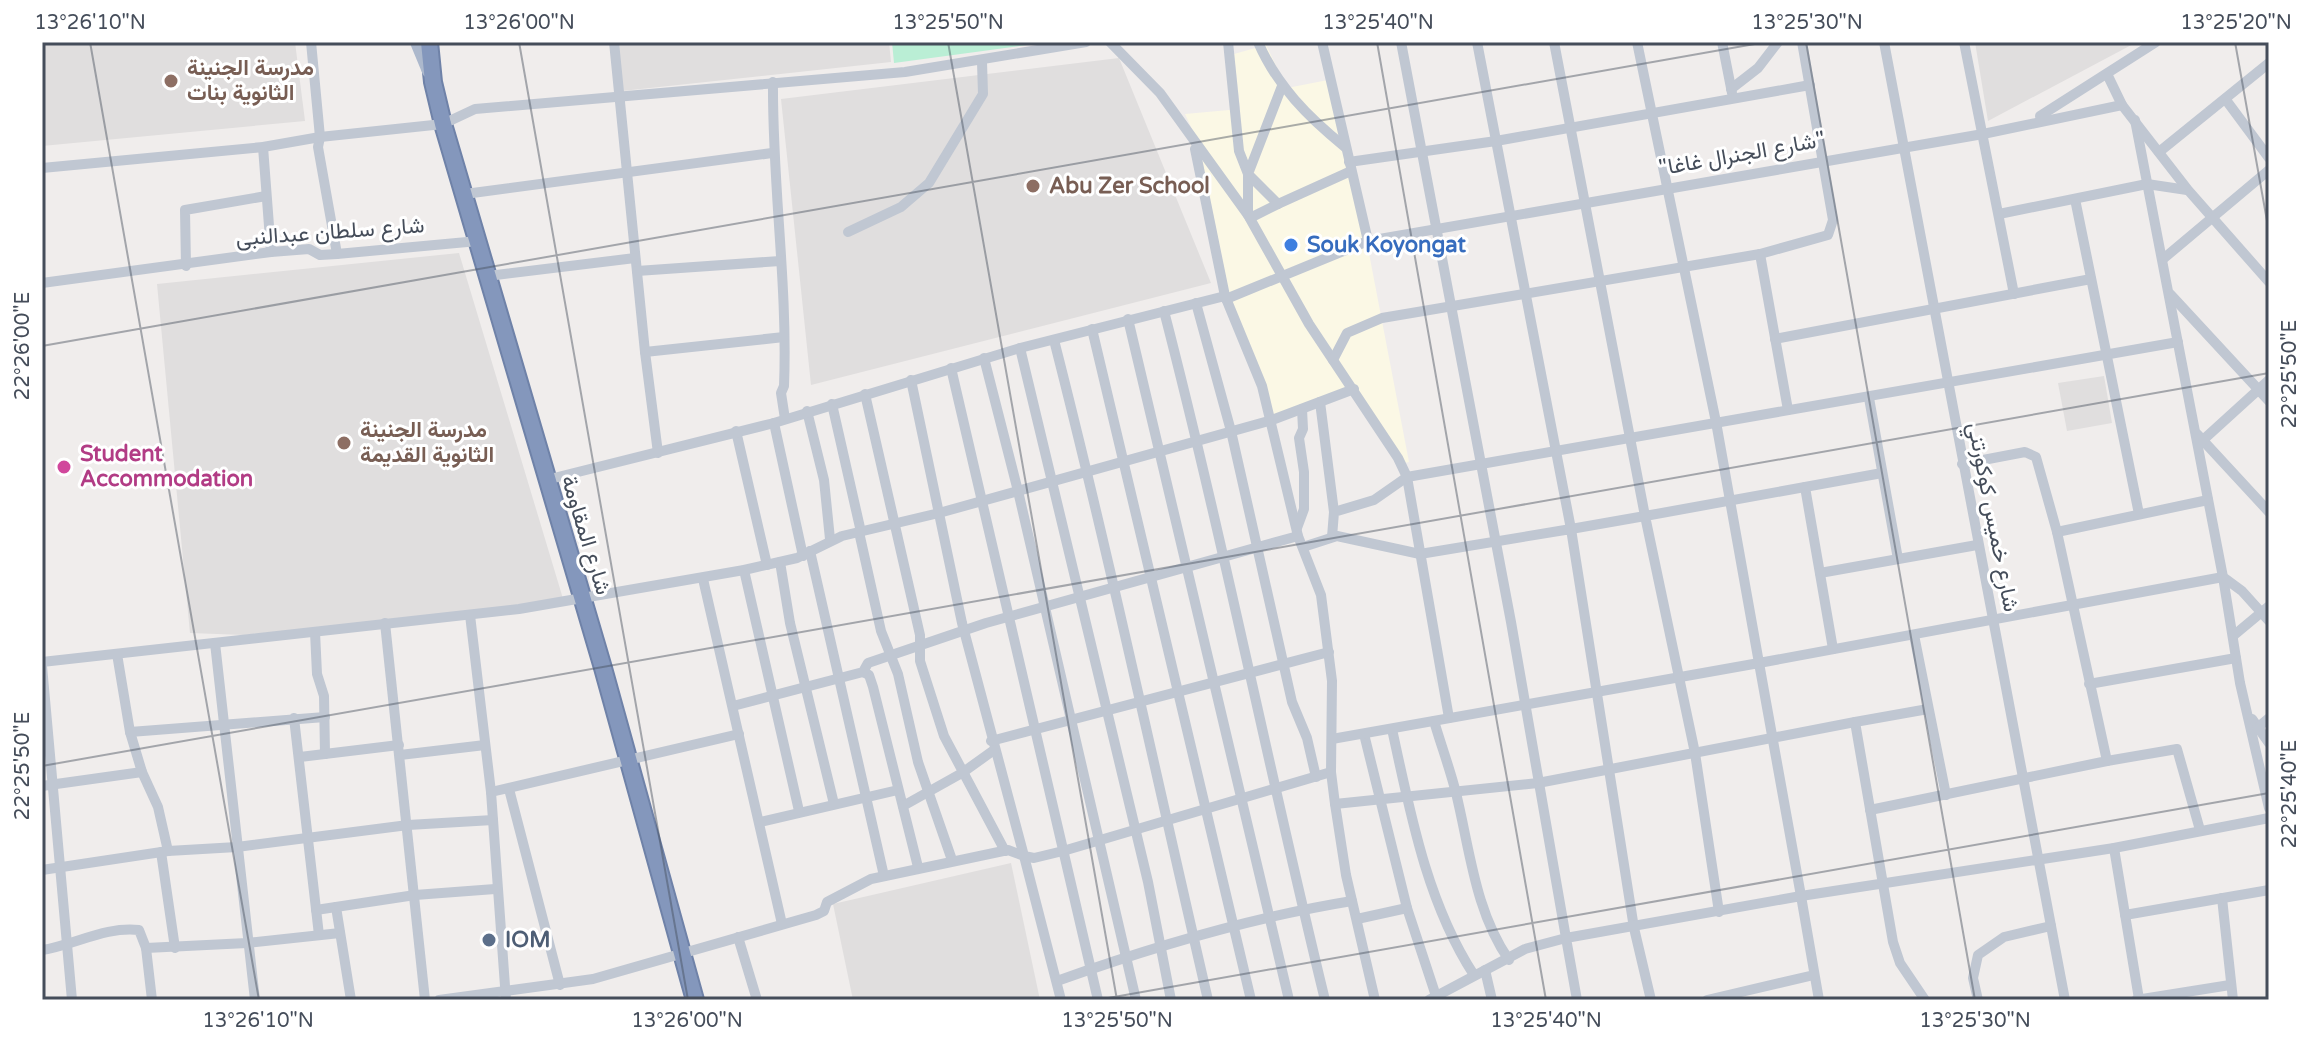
<svg xmlns="http://www.w3.org/2000/svg" width="2311" height="1042" font-family="'Varela Round',Vazirmatn,sans-serif">
<style>
.commercial{fill:#fbf8e5}
.education{fill:#e0dede}
.green{fill:#baeed5}
.lines{fill:none;stroke-linecap:round;stroke-linejoin:round}
.highway-casing{stroke:#6f82a8;stroke-width:20}
.minor{stroke:#c0c7d2;stroke-width:10}
.major{stroke:#acb8cc;stroke-width:14}
.highway{stroke:#8497bc;stroke-width:16}
.ticks{fill:none;stroke:#454d5a;stroke-width:2;stroke-opacity:0.45}
.education-dot{fill:#8d6e63;stroke:#fff;stroke-width:3}
.shop-dot{fill:#3f7fe0;stroke:#fff;stroke-width:3}
.hotel-dot{fill:#d1479c;stroke:#fff;stroke-width:3}
.service-dot{fill:#5c6f8a;stroke:#fff;stroke-width:3}
.labels{text-anchor:middle;dominant-baseline:central;stroke-width:6;stroke-linejoin:round;paint-order:stroke}
.education-label{font-size:22px;font-weight:bold;fill:#785e54;stroke:#fff;text-anchor:start}
.street-label{font-size:22px;fill:#454d5a;stroke:#fff}
.shop-label{font-size:22px;font-weight:bold;fill:#366cbe;stroke:#fff;text-anchor:start}
.hotel-label{font-size:22px;font-weight:bold;fill:#b23c85;stroke:#fff;text-anchor:start}
.service-label{font-size:22px;font-weight:bold;fill:#4e5e75;stroke:#fff;text-anchor:start}
.neatline{fill:none;stroke:#454d5a;stroke-width:3}
.ticks-label{font-size:20px;text-anchor:middle;fill:#454d5a}
</style>
<rect width="100%" height="100%" fill="#f0edec"/>
<polygon class="commercial" points="1266,45 1287,88 1328,80 1368,248 1409,462 1405,463 1355,385 1274,416 1231,303 1199,144 1185,114 1240,109 1234,54"/>
<g class="education">
<polygon points="42,42 295,42 305,121 42,146"/>
<polygon points="618,42 889,42 891,62 622,91"/>
<polygon points="1975,42 2137,42 1988,121"/>
<polygon points="1119,58 1211,283 811,385 781,99"/>
<polygon points="459,253 564,602 244,635 190,633 157,284"/>
<polygon points="2104,376 2112,423 2067,431 2058,383"/>
<polygon points="1011,863 1040,1000 853,1000 833,904"/>
</g>
<polygon class="green" points="892,42 1049,42 894,63"/>
<g class="lines">
<defs>
<polyline id="highway" points="429,42 433,82 443,124 603,668 695,1000"/>
</defs>
<use href="#highway" class="highway-casing"/>
<g class="minor">
<polyline points="311,42 320,137 318,147 337,254"/>
<polyline points="614,42 645,352 658,453"/>
<polyline points="1110,42 1160,93 1248,215 1309,324 1398,458 1407,477 1449,718"/>
<polyline points="1228,42 1239,151 1248,174 1248,215"/>
<path d="M1258,42C1277,86 1308,117 1345,147"/>
<polyline points="1401,42 1511,622 1566,938 1525,949 1429,1000"/>
<polyline points="1477,42 1571,529 1645,516 1554,42"/>
<polyline points="1637,42 1716,422 1759,663 2223,577 2240,683 2269,808"/>
<polyline points="1722,42 1732,93"/>
<polyline points="1884,42 2065,1000"/>
<polyline points="1964,42 2014,294"/>
<polyline points="2108,76 2122,105 2188,190 2269,282"/>
<path d="M773,82C772,184 788,285 784,386L781,393L785,419"/>
<polyline points="1282,86 1248,174 1278,204 1351,171"/>
<polyline points="1731,89 1758,68 1778,42"/>
<polyline points="2226,100 2269,158"/>
<polyline points="2040,116 2156,42"/>
<polyline points="2135,120 2223,577 2242,591 2269,621"/>
<polyline points="263,147 271,252"/>
<polyline points="1195,149 1225,296"/>
<polyline points="2159,152 2269,63"/>
<polyline points="1349,162 1496,141 1810,85"/>
<polyline points="42,168 263,147 320,137 443,124 475,109 905,72 1086,42"/>
<polyline points="465,194 772,153"/>
<polyline points="2075,199 2139,514"/>
<polyline points="1999,214 2147,184 2187,190"/>
<polyline points="1250,218 1278,204"/>
<polyline points="848,232 901,207 929,183 983,94 982,62"/>
<polyline points="1368,241 1983,134 2122,105"/>
<polyline points="1760,254 1788,410"/>
<polyline points="2163,259 2269,170"/>
<polyline points="186,266 185,210 266,196"/>
<polyline points="637,271 780,261"/>
<polyline points="488,276 635,258"/>
<polyline points="42,283 271,252 309,249 320,255 337,254 478,241"/>
<polyline points="2170,294 2269,401"/>
<polyline points="1226,299 1368,241 1322,42"/>
<polyline points="1196,303 1231,431 1292,702 1307,738 1316,777"/>
<path d="M1164,311C1223,539 1269,771 1325,1000"/>
<polyline points="1128,319 1289,1000"/>
<polyline points="1092,329 1251,1000"/>
<polyline points="1775,339 2091,279"/>
<path d="M1054,340C1110,559 1157,780 1208,1000"/>
<polyline points="1020,348 1148,882 1171,1000"/>
<polyline points="645,352 784,337"/>
<polyline points="984,358 1018,491 1136,1000"/>
<polyline points="1333,360 1347,333 1382,318 1760,254 1828,235 1833,220 1802,42"/>
<polyline points="951,368 1098,1000"/>
<polyline points="911,380 962,623 1024,856 1034,858 1063,851 1331,772"/>
<polyline points="865,394 920,635 920,661 944,736 1005,851"/>
<polyline points="1869,398 1898,559"/>
<polyline points="1320,402 1334,512"/>
<polyline points="832,404 861,532"/>
<polyline points="807,411 824,480 830,539"/>
<polyline points="774,423 803,556"/>
<polyline points="736,431 767,565"/>
<polyline points="2197,434 2269,512"/>
<polyline points="2203,440 2269,380"/>
<polyline points="546,480 774,423 1020,348 1225,296 1262,386 1298,536 1321,595 1332,681 1331,772 1335,804 1346,875 1375,1000"/>
<polyline points="1805,487 1833,649"/>
<polyline points="1297,528 1304,509 1304,472 1299,438 1303,429 1302,409"/>
<polyline points="859,532 881,631 898,674 918,762 952,860"/>
<polyline points="2057,532 2208,500"/>
<polyline points="1332,537 1334,512 1374,500 1407,477 2178,342"/>
<polyline points="1303,547 1337,536 1420,554 1571,529 1634,928 1651,1000"/>
<polyline points="810,551 884,876"/>
<polyline points="780,562 790,623 834,804"/>
<polyline points="744,570 799,811"/>
<polyline points="1820,573 1977,545"/>
<polyline points="703,579 782,924"/>
<polyline points="470,615 491,792 506,1000"/>
<polyline points="385,623 425,1000"/>
<polyline points="315,632 317,674 324,696 325,754"/>
<polyline points="1914,635 1946,795"/>
<polyline points="2233,636 2269,606"/>
<polyline points="215,643 255,1000"/>
<polyline points="117,654 130,732 142,772 158,807 168,851"/>
<polyline points="42,662 519,609 744,570 797,558 842,536 939,513 1272,420 1354,389"/>
<polyline points="42,666 72,1000"/>
<polyline points="863,672 869,675 873,687 918,867"/>
<polyline points="2089,684 2236,658"/>
<polyline points="733,706 863,672 868,663 986,623 1298,536"/>
<polyline points="294,718 319,935"/>
<polyline points="2252,719 2269,743"/>
<path d="M1434,721C1441,745 1450,769 1456,793C1470,850 1475,911 1509,960"/>
<polyline points="1855,722 1928,709"/>
<polyline points="2257,728 2269,718"/>
<path d="M1392,729C1410,812 1427,903 1474,975"/>
<polyline points="130,732 325,717"/>
<polyline points="1364,734 1407,908"/>
<polyline points="1332,739 1759,663 1801,896 2114,848 2269,818"/>
<polyline points="991,741 1329,652"/>
<polyline points="400,755 485,745"/>
<polyline points="300,757 399,745"/>
<polyline points="2107,761 2177,749 2200,830"/>
<polyline points="42,786 142,772"/>
<polyline points="509,789 560,985"/>
<polyline points="491,792 739,734"/>
<polyline points="1335,804 1538,783 1855,722 1893,942 1900,963 1925,1000"/>
<polyline points="903,806 962,773 994,750"/>
<polyline points="1870,810 2107,761 2057,532 2036,457 2025,452 1962,464"/>
<polyline points="760,822 898,790"/>
<polyline points="2114,848 2139,999"/>
<polyline points="161,852 175,948"/>
<polyline points="42,870 168,851 237,847 408,825 493,820"/>
<polyline points="2222,898 2233,1000"/>
<polyline points="336,907 351,1000"/>
<polyline points="316,910 415,895 495,889"/>
<polyline points="1719,912 1695,753 1645,516 1882,473"/>
<polyline points="2125,915 2269,890"/>
<polyline points="1357,919 1407,908 1436,996"/>
<polyline points="738,937 757,1000"/>
<polyline points="146,948 247,943 340,933"/>
<path d="M42,950C74,945 106,926 139,930L146,948L152,1000"/>
<polyline points="1485,970 1492,1000"/>
<path d="M1057,981C1152,947 1253,917 1352,901"/>
<polyline points="439,1000 593,979 816,915 824,911 827,902 871,879 1008,850 1024,856 1061,1000"/>
<polyline points="1577,1000 1566,938 1801,896 1819,1000"/>
<polyline points="1707,1000 1814,975"/>
<polyline points="1978,1000 1973,978 1978,955 2004,937 2051,926"/>
<polyline points="2136,1000 2230,985"/>
</g>
<polyline class="major" points="417,42 429,71"/>
<use href="#highway" class="highway"/>
</g>
<path class="ticks" d="M90,42L259,1000M519,42L688,1000M948,42L1117,1000M1377,42L1546,1000M1806,42L1975,1000M2235,42L2269,232M42,346L1766,42M42,766L2269,373M1097,1000L2269,793"/>
<g class="education-dot">
<circle cx="171" cy="81" r="8"/>
<circle cx="1033" cy="186" r="8"/>
<circle cx="344" cy="443" r="8"/>
</g>
<circle class="shop-dot" cx="1291" cy="245" r="8"/>
<circle class="hotel-dot" cx="64" cy="467" r="8"/>
<circle class="service-dot" cx="489" cy="940" r="8"/>
<g class="labels">
<g class="education-label">
<text x="187" y="68">مدرسة الجنينة<tspan x="187" dy="25">الثانوية بنات</tspan></text>
<text x="1049" y="186">Abu Zer School</text>
<text x="360" y="430">مدرسة الجنينة<tspan x="360" dy="25">الثانوية القديمة</tspan></text>
</g>
<g class="street-label">
<text transform="translate(1742 154) rotate(-10)">"شارع الجنرال غاغا"</text>
<text transform="translate(330 232) rotate(-4)">شارع سلطان عبدالنبى</text>
<text transform="translate(1993 517) rotate(79)">شارع خميس كوكورتني</text>
<text transform="translate(586 535) rotate(73)">شارع المقاومة</text>
</g>
<g class="shop-label">
<text x="1307" y="245">Souk Koyongat</text>
</g>
<g class="hotel-label">
<text x="80" y="454">Student<tspan x="80" dy="25">Accommodation</tspan></text>
</g>
<g class="service-label">
<text x="505" y="940">IOM</text>
</g>
</g>
<rect width="2311" height="1042" fill="none" stroke="#ffffff" stroke-width="88"/>
<rect x="44" y="44" width="2223" height="954" class="neatline"/>
<g class="ticks-label">
<text x="90" y="29">13°26'10"N</text>
<text x="519" y="29">13°26'00"N</text>
<text x="948" y="29">13°25'50"N</text>
<text x="1378" y="29">13°25'40"N</text>
<text x="1807" y="29">13°25'30"N</text>
<text x="2236" y="29">13°25'20"N</text>
<text transform="translate(22 346) rotate(-90)" y="7">22°26'00"E</text>
<text transform="translate(2289 374) rotate(-90)" y="7">22°25'50"E</text>
<text transform="translate(22 766) rotate(-90)" y="7">22°25'50"E</text>
<text transform="translate(2289 794) rotate(-90)" y="7">22°25'40"E</text>
<text x="258" y="1027">13°26'10"N</text>
<text x="687" y="1027">13°26'00"N</text>
<text x="1117" y="1027">13°25'50"N</text>
<text x="1546" y="1027">13°25'40"N</text>
<text x="1975" y="1027">13°25'30"N</text>
</g>
</svg>
